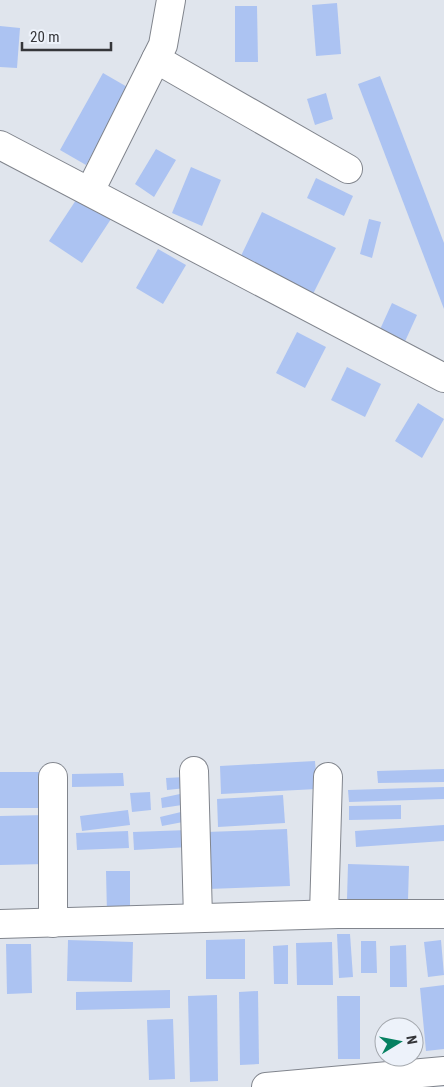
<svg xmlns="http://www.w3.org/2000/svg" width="444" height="1087" font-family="'Roboto Condensed',sans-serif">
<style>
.building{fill:#acc3f2}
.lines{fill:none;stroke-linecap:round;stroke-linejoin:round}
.minor-casing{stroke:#81858d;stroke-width:30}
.minor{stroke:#fff;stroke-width:28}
</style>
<rect width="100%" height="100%" fill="#e0e5ed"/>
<g class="building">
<polygon points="337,3 341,54 316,56 312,5"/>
<polygon points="235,6 257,6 258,62 235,62"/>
<polygon points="0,26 20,28 17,68 0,67"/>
<polygon points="103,73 129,88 86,165 60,150"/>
<polygon points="380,76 444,243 444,309 358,84"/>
<polygon points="326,93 333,119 315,125 307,99"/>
<polygon points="156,149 176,160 154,197 135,184"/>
<polygon points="191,167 221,180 202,226 172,213"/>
<polygon points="316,178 353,196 344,216 307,198"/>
<polygon points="78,197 111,219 82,263 49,241"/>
<polygon points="262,212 336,248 313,294 240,258"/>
<polygon points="369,219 381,222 372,258 360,254"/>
<polygon points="158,249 186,265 163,304 136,288"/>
<polygon points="392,303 417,315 402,348 377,336"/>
<polygon points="297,332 326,347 305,388 276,373"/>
<polygon points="347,367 381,384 365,417 331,400"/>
<polygon points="418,403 444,419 422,458 395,441"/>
<polygon points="315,761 317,789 221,794 220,766"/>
<polygon points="444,769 444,782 378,783 377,771"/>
<rect x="0" y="772" width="41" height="36"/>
<polygon points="123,773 124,786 72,787 72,774"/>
<polygon points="185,777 186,788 167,790 166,778"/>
<polygon points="444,787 444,799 349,802 348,790"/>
<polygon points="150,792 151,810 132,812 130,793"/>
<polygon points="180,794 182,805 162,808 161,798"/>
<polygon points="283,795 285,823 218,827 217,799"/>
<polygon points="401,805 401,819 349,820 349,806"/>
<polygon points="128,810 130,825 82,831 80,816"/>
<polygon points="181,812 183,822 162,826 160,817"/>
<polygon points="46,815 46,864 0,865 0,816"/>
<polygon points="444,825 444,841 356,847 355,831"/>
<polygon points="287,829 290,886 208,889 206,832"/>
<polygon points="188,830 189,847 134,850 133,832"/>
<polygon points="128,831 129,848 77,850 76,833"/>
<polygon points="348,864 409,866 408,900 347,899"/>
<polygon points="106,871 130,871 130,913 107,914"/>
<polygon points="337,934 350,934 353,977 339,978"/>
<polygon points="245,939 245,979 206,979 206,940"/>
<polygon points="68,940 133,942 132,982 67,981"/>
<polygon points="441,940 444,975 428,977 424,942"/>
<polygon points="361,941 376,941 377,973 361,973"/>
<polygon points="332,942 333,985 297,985 296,943"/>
<polygon points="6,944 31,944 32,993 7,994"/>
<polygon points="288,945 288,984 274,984 273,946"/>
<polygon points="406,945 407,987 390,987 390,946"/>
<polygon points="444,985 444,1049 426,1051 420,988"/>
<polygon points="170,990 170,1008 76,1010 76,992"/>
<polygon points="258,991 259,1064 240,1065 239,992"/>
<polygon points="217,995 218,1081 190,1082 188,996"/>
<polygon points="337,996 360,996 360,1059 338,1059"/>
<polygon points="173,1019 175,1079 149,1080 147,1020"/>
<polygon points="407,1020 407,1027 387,1027 387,1021"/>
</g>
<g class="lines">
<defs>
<g id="minor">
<polyline points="156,59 348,169"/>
<polyline points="0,145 444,378"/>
<polyline points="90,191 163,45 171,0"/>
<polyline points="194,771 198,918"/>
<polyline points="324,914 328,777"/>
<polyline points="53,923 53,777"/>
<polyline points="0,924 338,914 444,914"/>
<polyline points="266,1087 444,1071"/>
</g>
</defs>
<use href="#minor" class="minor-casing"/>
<use href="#minor" class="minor"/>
</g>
<g transform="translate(399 1042) rotate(80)"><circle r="24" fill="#edf2fa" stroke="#a3a7ad"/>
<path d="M0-4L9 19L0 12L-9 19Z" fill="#068161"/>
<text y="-8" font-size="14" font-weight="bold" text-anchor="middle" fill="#35363a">N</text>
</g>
<path d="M22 42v8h89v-8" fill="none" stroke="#35363a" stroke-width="2.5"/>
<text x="30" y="42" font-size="15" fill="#35363a" stroke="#edf2fa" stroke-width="4" paint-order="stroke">20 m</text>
</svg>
